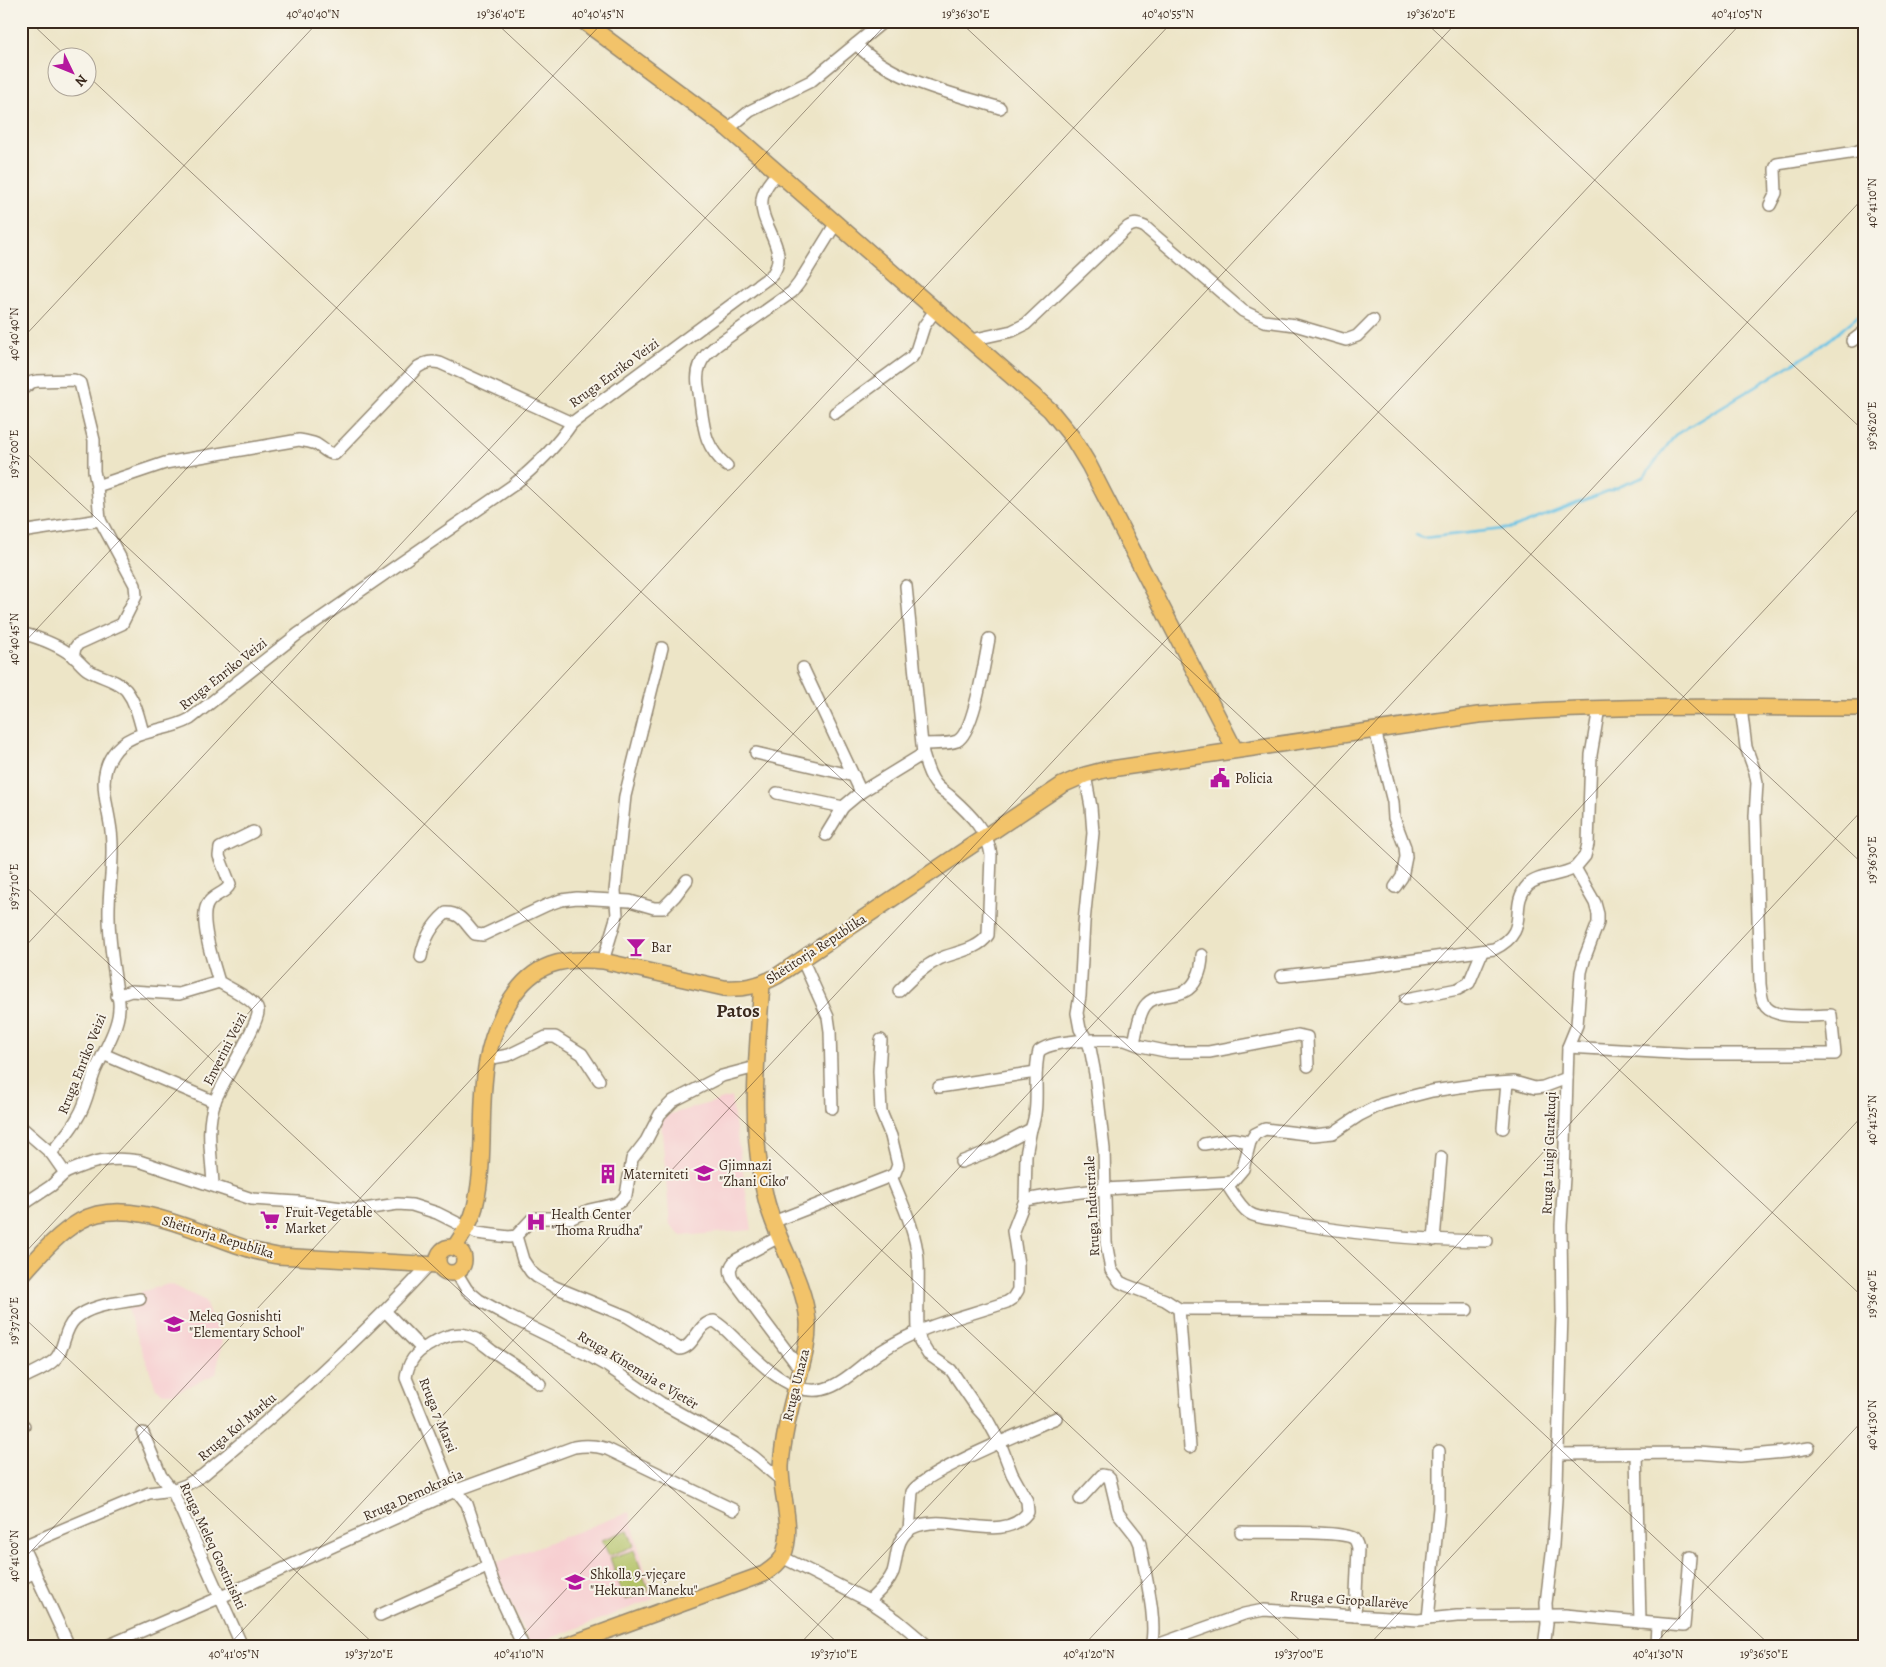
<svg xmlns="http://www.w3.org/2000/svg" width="1886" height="1667" font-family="Alegreya,serif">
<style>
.built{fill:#f7cfd1}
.green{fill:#b1c164;stroke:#767641}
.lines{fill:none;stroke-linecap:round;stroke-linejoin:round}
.stream{stroke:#68c3e6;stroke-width:2.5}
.minor-casing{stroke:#948872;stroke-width:14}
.major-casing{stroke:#948872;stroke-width:18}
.minor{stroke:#fff;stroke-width:11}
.major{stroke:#f2c36a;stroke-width:15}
.ticks{fill:none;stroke:#3b2a1e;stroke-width:1;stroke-opacity:0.45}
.labels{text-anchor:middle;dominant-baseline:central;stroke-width:4;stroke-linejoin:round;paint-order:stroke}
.street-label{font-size:14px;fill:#3b2a1e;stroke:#f7f3e8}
.poi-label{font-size:14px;fill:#3b2a1e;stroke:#f7f3e8;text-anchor:start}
.district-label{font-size:19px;font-weight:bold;fill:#3b2a1e;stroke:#f7f3e8}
.neatline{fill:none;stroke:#3b2a1e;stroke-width:2}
.ticks-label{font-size:12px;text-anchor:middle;fill:#3b2a1e}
</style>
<rect width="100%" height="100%" fill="#f7f3e8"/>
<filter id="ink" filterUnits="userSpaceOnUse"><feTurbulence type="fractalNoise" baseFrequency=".02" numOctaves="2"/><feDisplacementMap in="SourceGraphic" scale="10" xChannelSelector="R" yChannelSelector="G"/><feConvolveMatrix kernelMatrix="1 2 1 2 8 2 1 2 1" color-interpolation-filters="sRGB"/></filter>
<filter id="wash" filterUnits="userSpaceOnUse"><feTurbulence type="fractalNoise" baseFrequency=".0096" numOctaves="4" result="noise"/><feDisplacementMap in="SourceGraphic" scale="20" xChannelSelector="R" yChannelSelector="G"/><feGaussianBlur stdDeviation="1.12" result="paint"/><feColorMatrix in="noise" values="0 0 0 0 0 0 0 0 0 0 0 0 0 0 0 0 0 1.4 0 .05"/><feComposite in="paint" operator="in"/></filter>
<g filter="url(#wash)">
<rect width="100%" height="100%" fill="#ede5c7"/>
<g class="built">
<polygon points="731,1097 752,1230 681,1236 670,1225 661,1121 667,1115"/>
<polygon points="169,1284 204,1300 222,1342 216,1374 174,1393 162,1393 156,1388 126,1306 143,1300 140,1292"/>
<polygon points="629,1512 653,1599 531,1646 493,1564"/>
</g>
<g class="green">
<polygon points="628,1530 634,1546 609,1556 602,1540"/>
<polygon points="634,1550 649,1591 625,1600 610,1558"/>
</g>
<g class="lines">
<polyline class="stream" points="1416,535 1423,538 1513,528 1644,477 1675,435 1822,346 1865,310"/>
</g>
</g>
<g filter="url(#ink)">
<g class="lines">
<defs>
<g id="minor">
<path d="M856,44C892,81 952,93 1000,108"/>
<polyline points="728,129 750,111 811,81 884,21"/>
<polyline points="1770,205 1776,193 1775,169 1777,164 1856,152 1865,148"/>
<path d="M971,340L1012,331L1026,324L1128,227C1135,223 1138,224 1145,227L1243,311L1264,321L1295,325L1346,340L1357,336L1373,320"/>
<polyline points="1852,341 1865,331"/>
<polyline points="21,390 32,382 37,381 74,380 80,383 94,440 94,471 97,486"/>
<polyline points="835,413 912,357 916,351 924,326 936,309"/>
<path d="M727,466C704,446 704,429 700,400C699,389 695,377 700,365C703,356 710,351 717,345L792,292L799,283L836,223"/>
<polyline points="21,532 100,520"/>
<path d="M21,633C40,638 59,645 74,657C79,661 83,667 88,670C101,678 116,679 126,690C136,703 139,718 143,733"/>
<path d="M73,657L75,648L78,644L122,624L136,596L135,585L100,520L97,486L165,463L299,440C305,441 311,442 316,444C323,448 327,454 335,454L418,367C426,362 431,361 440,363L572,423"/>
<polyline points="803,668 861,792"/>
<polyline points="1375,730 1393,802 1394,818 1405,847 1406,857 1402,877 1395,887"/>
<path d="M922,744C932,743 947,745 957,741C974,733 985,659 989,639"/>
<polyline points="756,753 854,776"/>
<polyline points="1085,775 1091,807 1093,833 1084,922 1080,996 1077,1013 1080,1029 1087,1040 1125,1040 1141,1046 1170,1052 1209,1052 1283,1038 1298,1035 1307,1037 1308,1066"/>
<polyline points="777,793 843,807"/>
<polyline points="826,835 843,807 861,792 923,754"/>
<path d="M421,957C424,939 432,925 446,913C462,913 465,924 475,934L483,935L547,905L561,900L577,898L630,901L654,908H663L675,896L687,880"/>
<polyline points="802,959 828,1017 830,1031 832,1108"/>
<polyline points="603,961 617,915 615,891 625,796 662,648"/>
<path d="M1282,976L1371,966L1494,949C1533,930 1507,907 1528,885C1538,875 1561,876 1575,868"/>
<path d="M899,991C912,978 923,967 939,959C955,952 978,950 988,935L991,855C988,832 970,814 952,798C947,793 939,789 935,783C928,774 926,764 923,754L906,586"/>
<polyline points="117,996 131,991 179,994 219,982"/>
<polyline points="1406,999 1458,989 1469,983 1482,952"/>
<path d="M1134,1043C1137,1031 1138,1016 1145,1006C1159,988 1185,1004 1197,978C1201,970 1202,964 1202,955"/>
<path d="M1568,1047L1689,1054H1835L1831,1015C1815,1015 1777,1020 1766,1007C1761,1001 1761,991 1760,984L1755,816L1757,783L1755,772L1746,747L1741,708"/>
<polyline points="103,1054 215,1102"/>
<polyline points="487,1059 509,1055 546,1037 555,1037 582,1054 599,1080"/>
<path d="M756,1067L722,1076L673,1101L660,1114L646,1141L632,1159L626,1195L621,1201L616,1204L589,1210L572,1218H537L531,1220L516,1236L509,1237L477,1233L437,1213L412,1205L398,1204L357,1210L297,1202L252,1199L139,1161C110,1156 92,1161 65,1173L51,1153C60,1142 71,1130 78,1117C87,1103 89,1086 95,1071C103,1053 119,1027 119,1008C120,1001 117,992 116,985C113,963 109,940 109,917C108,888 115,860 111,831C108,804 96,778 113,754C130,728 166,733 190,719L298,634L512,486C534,468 556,447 572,423L772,275C791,250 759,226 762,200C763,189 771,180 778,172"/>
<polyline points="939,1087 1036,1072"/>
<polyline points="21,1127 51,1153"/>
<polyline points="1503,1128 1507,1083"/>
<polyline points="1204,1144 1233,1139 1250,1142"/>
<path d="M961,1162L992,1150L1031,1129C1041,1104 1032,1077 1039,1051C1051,1042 1072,1042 1087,1040L1090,1048L1095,1074L1104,1149L1106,1242L1111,1270L1120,1282L1126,1285L1165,1300L1179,1309L1467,1310"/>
<path d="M1226,1183C1233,1193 1239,1206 1249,1213C1256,1218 1270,1219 1278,1220C1347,1234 1418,1240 1487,1241"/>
<path d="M213,1185C212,1157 205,1129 215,1101C221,1085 260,1021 258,1011C256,1000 229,988 219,982C214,965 199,921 207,905C212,894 226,894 230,884L219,856L220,848L253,832"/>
<polyline points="1025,1200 1048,1196 1105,1189 1232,1182 1243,1169 1250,1142 1255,1134 1265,1129 1314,1135 1333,1133 1360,1115 1382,1104 1432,1091 1480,1084 1514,1082 1535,1088 1543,1087 1567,1078"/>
<polyline points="21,1206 51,1186 65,1173"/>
<polyline points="773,1222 891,1176 895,1173 898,1165 891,1136 881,1112 879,1071 881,1040"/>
<path d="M516,1236L523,1260L531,1272L537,1277L555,1287L628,1317L680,1349C695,1347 698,1322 714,1321C723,1326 730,1334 737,1341C755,1358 774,1378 797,1387C832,1401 855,1368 880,1352C923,1324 961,1318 1007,1302L1013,1298L1018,1290V1264L1013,1231L1025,1200L1026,1155L1031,1129"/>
<path d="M779,1237L736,1260C730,1266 729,1270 732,1278L800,1369"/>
<polyline points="1434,1240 1441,1157"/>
<polyline points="456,1272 467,1290 479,1300 508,1316 584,1353 607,1366 661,1403 734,1443 754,1457 781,1480"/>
<polyline points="1179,1309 1190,1447"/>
<polyline points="386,1312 422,1349"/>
<path d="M21,1379C32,1373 49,1367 57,1357C65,1346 64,1329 75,1319C91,1304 119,1303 140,1299"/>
<polyline points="21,1423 24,1426 21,1428"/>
<polyline points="143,1433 161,1476 172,1490 242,1646"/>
<polyline points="1558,1454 1698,1453 1740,1456 1785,1452 1809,1448"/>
<polyline points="1636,1454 1640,1622"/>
<path d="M1080,1499L1102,1475L1107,1476L1110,1479L1118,1513L1137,1537L1140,1544C1144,1571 1158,1620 1151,1646"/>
<path d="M909,1530L912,1492C922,1473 1031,1429 1056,1418"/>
<path d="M1241,1532C1260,1533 1340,1530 1353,1538C1356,1540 1357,1544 1358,1548L1355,1616"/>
<polyline points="21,1543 69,1646"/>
<path d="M21,1547L149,1493L172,1490L186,1485L203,1475C283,1409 359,1340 430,1264"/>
<polyline points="782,1557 869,1601 897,1620 928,1646"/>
<polyline points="21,1579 35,1572"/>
<path d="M869,1601C877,1593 888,1584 893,1572C898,1556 895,1538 912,1528C948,1510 1002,1547 1028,1512L1027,1501L1012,1474L1000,1443L987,1419L977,1408L951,1370L928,1354L920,1341L918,1330C917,1307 919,1284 918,1260C916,1231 902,1203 891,1176"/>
<polyline points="380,1615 487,1567"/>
<polyline points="1428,1619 1439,1508 1439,1451"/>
<path d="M107,1646L221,1597L457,1490L574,1447C586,1445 595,1445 607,1449L734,1510"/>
<path d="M523,1646L493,1581L467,1504L447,1478L406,1378C408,1362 415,1353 429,1345C440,1338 453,1332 466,1335C476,1337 484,1345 492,1351C509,1362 525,1371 540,1384"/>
<polyline points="1154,1646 1244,1614 1264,1610 1418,1620 1457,1616 1565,1615 1684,1626 1690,1557"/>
<polyline points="1544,1646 1547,1624 1546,1603 1553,1545 1557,1484 1562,1313 1561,1225 1564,1177 1568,1047 1577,1025 1581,972 1585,957 1598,923 1598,914 1595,903 1575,868 1585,856 1588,844 1591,755 1599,708"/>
<polyline points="1656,1646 1657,1624"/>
</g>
<g id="major">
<polyline points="583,21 728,129 1050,410 1072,437 1089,465 1235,750"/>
<circle cx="451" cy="1260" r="13"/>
<path d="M454,1248C463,1234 471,1223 475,1207C492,1134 467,1069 511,999C534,963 562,957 603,961L724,988C744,989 759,986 777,976L1062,785L1085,775L1104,770L1478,715C1606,704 1736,708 1865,708"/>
<path d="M21,1276C39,1256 56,1235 80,1221C128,1193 203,1236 252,1250C260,1253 269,1254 278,1256L438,1265"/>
<path d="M565,1646L764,1574C771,1569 779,1564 783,1556C795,1528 780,1494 781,1466C783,1437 790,1408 798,1380C803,1361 809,1341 808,1321C804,1279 776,1240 766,1199C748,1128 757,1056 762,984"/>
</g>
</defs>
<use href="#minor" class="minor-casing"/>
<use href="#major" class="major-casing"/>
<use href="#minor" class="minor"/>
<use href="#major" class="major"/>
</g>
</g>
<path class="ticks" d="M29,21L68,58M494,21L1865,1299M959,21L1865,866M1424,21L1865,432M21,35L34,21M88,76L1771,1646M21,340L319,21M21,448L1306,1646M21,646L604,21M21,882L841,1646M21,951L889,21M21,1257L1173,21M21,1315L376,1646M21,1562L1458,21M228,1646L1743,21M513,1646L1865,196M798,1646L1865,502M1083,1646L1865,807M1368,1646L1865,1113M1653,1646L1865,1418"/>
<defs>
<symbol id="civic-bare" viewBox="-9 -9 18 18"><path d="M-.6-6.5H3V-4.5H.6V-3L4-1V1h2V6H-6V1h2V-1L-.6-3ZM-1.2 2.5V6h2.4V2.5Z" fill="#b5179e" stroke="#f7f3e8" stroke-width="2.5" paint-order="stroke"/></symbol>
<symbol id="bar-bare" viewBox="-9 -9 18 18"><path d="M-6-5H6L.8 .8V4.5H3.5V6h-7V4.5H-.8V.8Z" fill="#b5179e" stroke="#f7f3e8" stroke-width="2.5" paint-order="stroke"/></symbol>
<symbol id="school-bare" viewBox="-9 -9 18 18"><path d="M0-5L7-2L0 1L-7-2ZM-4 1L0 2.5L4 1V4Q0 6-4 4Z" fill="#b5179e" stroke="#f7f3e8" stroke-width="2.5" paint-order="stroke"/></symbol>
<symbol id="building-bare" viewBox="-9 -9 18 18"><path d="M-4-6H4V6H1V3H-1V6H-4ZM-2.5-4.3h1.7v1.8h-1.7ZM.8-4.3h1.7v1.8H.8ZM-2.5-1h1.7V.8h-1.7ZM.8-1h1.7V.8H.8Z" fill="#b5179e" stroke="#f7f3e8" stroke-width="2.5" paint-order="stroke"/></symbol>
<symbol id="supermarket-bare" viewBox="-9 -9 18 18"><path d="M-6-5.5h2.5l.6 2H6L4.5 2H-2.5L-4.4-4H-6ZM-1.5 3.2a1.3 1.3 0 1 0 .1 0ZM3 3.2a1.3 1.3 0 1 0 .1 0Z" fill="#b5179e" stroke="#f7f3e8" stroke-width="2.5" paint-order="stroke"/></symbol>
<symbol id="hospital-bare" viewBox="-9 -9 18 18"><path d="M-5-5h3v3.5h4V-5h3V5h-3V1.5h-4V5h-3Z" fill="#b5179e" stroke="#f7f3e8" stroke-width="2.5" paint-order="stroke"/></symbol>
</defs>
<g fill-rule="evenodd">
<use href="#civic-bare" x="1206" y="764" width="28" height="28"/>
<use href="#bar-bare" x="622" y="933" width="28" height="28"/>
<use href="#school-bare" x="690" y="1159" width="28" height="28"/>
<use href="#building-bare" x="594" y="1160" width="28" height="28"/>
<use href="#supermarket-bare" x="256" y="1206" width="28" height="28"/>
<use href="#hospital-bare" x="522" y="1208" width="28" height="28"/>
<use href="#school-bare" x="160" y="1310" width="28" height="28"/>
<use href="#school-bare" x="561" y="1568" width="28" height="28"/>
</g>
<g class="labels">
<g class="street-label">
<text transform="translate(614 373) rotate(-36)">Rruga Enriko Veizi</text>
<text transform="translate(223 674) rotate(-38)">Rruga Enriko Veizi</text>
<text transform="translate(816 949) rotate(-33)">Shëtitorja Republika</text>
<text transform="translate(225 1049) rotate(-63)">Enverini Veizi</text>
<text transform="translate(82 1064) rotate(-68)">Rruga Enriko Veizi</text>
<text transform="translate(1549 1153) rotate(-88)">Rruga Luigj Gurakuqi</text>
<text transform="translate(1092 1206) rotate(-93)">Rruga Industriale</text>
<text transform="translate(218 1237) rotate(17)">Shëtitorja Republika</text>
<text transform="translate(638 1370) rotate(31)">Rruga Kinemaja e Vjetër</text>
<text transform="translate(796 1385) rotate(-76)">Rruga Unaza</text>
<text transform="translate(438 1415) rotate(68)">Rruga 7 Marsi</text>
<text transform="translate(237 1427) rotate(-40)">Rruga Kol Marku</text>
<text transform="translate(413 1495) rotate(-24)">Rruga Demokracia</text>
<text transform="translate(213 1546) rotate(65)">Rruga Meleq Gostinishti</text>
<text transform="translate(1349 1600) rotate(4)">Rruga e Gropallarëve</text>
</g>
<g class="poi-label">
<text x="1235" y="778">Policia</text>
<text x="651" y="947">Bar</text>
<text x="719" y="1165">Gjimnazi<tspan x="719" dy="16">"Zhani Ciko"</tspan></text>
<text x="623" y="1174">Materniteti</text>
<text x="285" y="1212">Fruit-Vegetable<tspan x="285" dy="16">Market</tspan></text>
<text x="551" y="1214">Health Center<tspan x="551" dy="16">"Thoma Rrudha"</tspan></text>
<text x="189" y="1316">Meleq Gosnishti<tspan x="189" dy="16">"Elementary School"</tspan></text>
<text x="590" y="1574">Shkolla 9-vjeçare<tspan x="590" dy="16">"Hekuran Maneku"</tspan></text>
</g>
<g class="district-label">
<text x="738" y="1011">Patos</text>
</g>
</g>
<rect width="1886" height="1667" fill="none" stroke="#f7f3e8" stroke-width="55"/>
<g transform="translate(72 72) rotate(133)"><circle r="24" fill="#f7f3e8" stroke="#aca397"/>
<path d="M0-4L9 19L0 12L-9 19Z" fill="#b5179e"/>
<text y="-8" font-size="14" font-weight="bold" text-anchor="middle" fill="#3b2a1e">N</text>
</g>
<rect x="28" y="28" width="1830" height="1612" class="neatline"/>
<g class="ticks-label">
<text x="313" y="18">40°40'40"N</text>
<text x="501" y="18">19°36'40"E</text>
<text x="598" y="18">40°40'45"N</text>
<text x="966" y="18">19°36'30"E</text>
<text x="1168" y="18">40°40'55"N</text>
<text x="1431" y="18">19°36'20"E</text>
<text x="1737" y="18">40°41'05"N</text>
<text transform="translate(1872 203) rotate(-90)" y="4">40°41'10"N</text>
<text transform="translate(14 334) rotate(-90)" y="4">40°40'40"N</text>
<text transform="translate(1872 426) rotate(-90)" y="4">19°36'20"E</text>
<text transform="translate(14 454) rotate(-90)" y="4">19°37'00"E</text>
<text transform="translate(14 639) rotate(-90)" y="4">40°40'45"N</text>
<text transform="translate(1872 860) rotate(-90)" y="4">19°36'30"E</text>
<text transform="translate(14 887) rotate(-90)" y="4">19°37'10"E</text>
<text transform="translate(1872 1120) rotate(-90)" y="4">40°41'25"N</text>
<text transform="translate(1872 1294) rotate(-90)" y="4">19°36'40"E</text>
<text transform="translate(14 1321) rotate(-90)" y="4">19°37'20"E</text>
<text transform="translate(1872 1425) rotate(-90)" y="4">40°41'30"N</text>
<text transform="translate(14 1556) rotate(-90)" y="4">40°41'00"N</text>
<text x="234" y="1658">40°41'05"N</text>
<text x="369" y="1658">19°37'20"E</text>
<text x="519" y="1658">40°41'10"N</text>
<text x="834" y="1658">19°37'10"E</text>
<text x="1089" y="1658">40°41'20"N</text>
<text x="1299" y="1658">19°37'00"E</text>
<text x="1658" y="1658">40°41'30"N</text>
<text x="1764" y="1658">19°36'50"E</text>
</g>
</svg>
